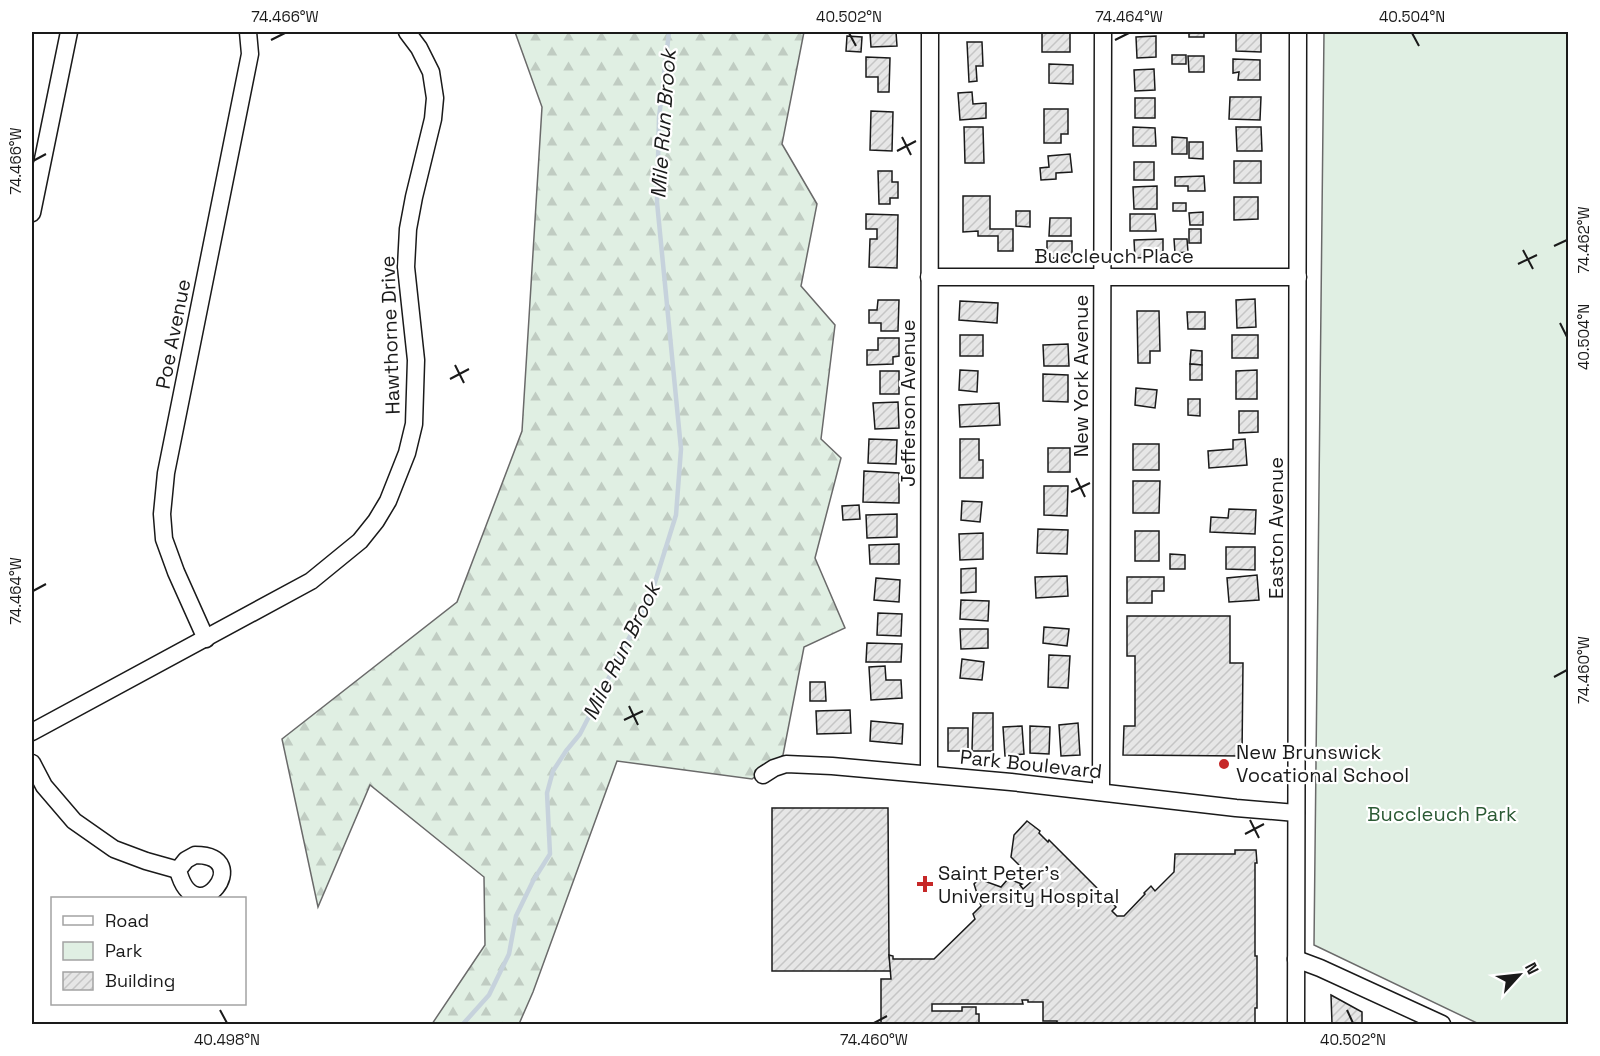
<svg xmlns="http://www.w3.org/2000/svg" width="1600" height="1056" font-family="'Space Grotesk',sans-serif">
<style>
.forest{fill:url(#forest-firs);stroke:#6a6a6a;stroke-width:1.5}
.park{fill:#e0efe3;stroke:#6a6a6a;stroke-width:1.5}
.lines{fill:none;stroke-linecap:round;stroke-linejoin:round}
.stream{stroke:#c6d2dc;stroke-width:4.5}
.building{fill:url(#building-hatch);stroke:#1a1a1a;stroke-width:1.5}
.minor-casing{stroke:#1a1a1a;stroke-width:19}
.minor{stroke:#fff;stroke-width:16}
.ticks{fill:none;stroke:#1a1a1a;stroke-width:2}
.poi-dot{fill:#c62828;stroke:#fff;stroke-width:2}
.labels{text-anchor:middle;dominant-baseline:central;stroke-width:4.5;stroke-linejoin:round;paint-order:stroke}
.street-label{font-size:20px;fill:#1a1a1a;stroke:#fff}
.poi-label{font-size:20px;fill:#1a1a1a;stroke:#fff;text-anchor:start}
.park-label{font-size:20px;fill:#2b5a34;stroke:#fff}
.water-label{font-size:21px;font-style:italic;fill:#1a1a1a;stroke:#fff}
.neatline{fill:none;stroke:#1a1a1a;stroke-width:2}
.ticks-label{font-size:15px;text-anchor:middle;fill:#1a1a1a}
</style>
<defs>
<pattern id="forest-firs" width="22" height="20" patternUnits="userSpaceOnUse" patternTransform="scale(1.5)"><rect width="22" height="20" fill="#e0efe3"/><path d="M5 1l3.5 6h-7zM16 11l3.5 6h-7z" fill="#c0ccc2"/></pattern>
<pattern id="building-hatch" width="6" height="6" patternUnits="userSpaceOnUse" patternTransform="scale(1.5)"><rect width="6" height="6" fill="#e6e6e6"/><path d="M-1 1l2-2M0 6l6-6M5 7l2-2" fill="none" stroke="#c5c5c5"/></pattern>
</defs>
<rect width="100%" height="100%" fill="#fff"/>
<polygon class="forest" points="515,32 804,32 782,144 817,204 801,286 835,325 821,439 841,458 815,558 845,628 804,647 783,755 752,779 617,761 533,992 519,1024 432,1024 485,945 484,877 370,785 318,907 282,739 457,602 522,431 542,107"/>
<polygon class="park" points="1324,32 1568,32 1568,1024 1479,1024 1314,945"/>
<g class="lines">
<polyline class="stream" points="463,1024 489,995 509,954 516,916 533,881 550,854 547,793 553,771 566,751 580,734 651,595 676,515 681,449 657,202 659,118 669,32"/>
</g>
<g class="building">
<polygon points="870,32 896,32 897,46 871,47"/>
<polygon points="1042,32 1070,33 1070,52 1042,52"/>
<rect x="1189" y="32" width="15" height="5"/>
<polygon points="1236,32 1261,32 1261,52 1236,51"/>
<polygon points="847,36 862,37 861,52 846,51"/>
<polygon points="1156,36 1156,57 1137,58 1136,37"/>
<polygon points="967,42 982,42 983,66 976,66 977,81 969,82"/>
<rect x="1172" y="55" width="14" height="9"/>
<polygon points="1188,56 1204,56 1204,72 1189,72"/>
<polygon points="866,57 890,58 889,92 878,92 878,77 866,77"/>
<polygon points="1233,59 1260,60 1260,80 1238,80 1239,72 1233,73"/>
<polygon points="1049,64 1073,65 1073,84 1049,83"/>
<polygon points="1154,69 1155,90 1135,91 1134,70"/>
<polygon points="972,92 973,104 986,103 986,118 960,120 958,93"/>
<polygon points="1230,97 1261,97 1260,120 1229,119"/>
<rect x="1135" y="98" width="20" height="20"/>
<polygon points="1044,109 1068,109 1068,134 1061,134 1061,143 1044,143"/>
<polygon points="871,111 893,112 892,151 870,150"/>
<polygon points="964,127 983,127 984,163 965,163"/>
<polygon points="1133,127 1155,128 1156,146 1133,146"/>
<polygon points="1236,127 1261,127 1262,151 1237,151"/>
<polygon points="1172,137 1187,138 1187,154 1172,154"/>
<polygon points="1189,142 1203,142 1203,159 1189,158"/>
<polygon points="1070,154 1072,172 1056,173 1056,179 1041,180 1040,168 1049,167 1048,156"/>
<rect x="1234" y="161" width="27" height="22"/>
<rect x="1134" y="162" width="20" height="18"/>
<polygon points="878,171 892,171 892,182 898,182 898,198 890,198 890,204 879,204"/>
<polygon points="1204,176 1205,191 1188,191 1188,186 1175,186 1175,177"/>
<polygon points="1157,186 1157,209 1134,209 1133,187"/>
<polygon points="963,196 990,196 990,229 1013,229 1013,251 998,251 998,236 978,236 978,231 963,232"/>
<polygon points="1234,197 1258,197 1258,219 1234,220"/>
<rect x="1173" y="203" width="13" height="8"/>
<polygon points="1016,211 1030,211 1030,227 1016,226"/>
<polygon points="1203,212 1203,225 1190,225 1189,213"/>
<polygon points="866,214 898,215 897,268 869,267 870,239 877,239 877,229 866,229"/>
<polygon points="1130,214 1155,214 1156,231 1130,231"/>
<polygon points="1050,218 1071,218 1071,236 1049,236"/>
<rect x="1189" y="229" width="12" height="14"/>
<polygon points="1163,239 1163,257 1135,258 1134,240"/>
<polygon points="1174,239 1187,239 1188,252 1175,253"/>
<rect x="1047" y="241" width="25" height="17"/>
<polygon points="1255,299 1256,327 1237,328 1236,300"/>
<polygon points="878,300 899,300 898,331 881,331 881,323 869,323 869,310 877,310"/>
<polygon points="960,301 998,303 997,323 959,320"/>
<polygon points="1137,311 1159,311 1160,351 1150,351 1150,363 1138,363"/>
<polygon points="1187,312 1205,312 1205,329 1188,329"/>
<rect x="960" y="335" width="23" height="21"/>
<rect x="1232" y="335" width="26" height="23"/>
<polygon points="878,338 899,338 899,356 893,357 893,364 867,365 867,350 878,350"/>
<polygon points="1068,344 1069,366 1044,366 1043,345"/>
<polygon points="1191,350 1202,351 1202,365 1190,364"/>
<polygon points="1190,364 1202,365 1202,380 1190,380"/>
<polygon points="960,370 978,371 977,392 959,390"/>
<polygon points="1257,370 1257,399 1236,399 1236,371"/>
<rect x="880" y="371" width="19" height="23"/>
<polygon points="1043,374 1068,375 1068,402 1043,401"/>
<polygon points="1136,388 1157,390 1155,408 1135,405"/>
<polygon points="1188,399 1200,399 1200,416 1188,415"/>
<polygon points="898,402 899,428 875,429 873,403"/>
<polygon points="999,403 1000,425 960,427 959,405"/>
<polygon points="1239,411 1258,411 1258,432 1239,433"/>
<polygon points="869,439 897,440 896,464 868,463"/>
<polygon points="960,439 979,439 979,460 983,460 983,478 960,478"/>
<polygon points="1245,439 1247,465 1209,468 1208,451 1233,449 1233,440"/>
<rect x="1133" y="444" width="26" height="26"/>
<rect x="1048" y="448" width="22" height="24"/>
<polygon points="864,471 899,473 899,503 863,502"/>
<polygon points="1133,481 1160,481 1159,513 1133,513"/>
<polygon points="1044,486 1068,486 1067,516 1044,515"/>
<polygon points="962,501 982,502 980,522 961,520"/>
<polygon points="859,505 860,519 843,520 842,506"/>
<polygon points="1229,509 1256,510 1255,534 1210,532 1211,517 1228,518"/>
<polygon points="897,514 897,537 867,538 866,515"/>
<polygon points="1038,529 1068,530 1067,554 1037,553"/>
<rect x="1135" y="531" width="24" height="30"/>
<polygon points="983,533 983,559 960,560 959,534"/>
<polygon points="899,544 899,564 870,564 869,545"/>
<polygon points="1226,547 1255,547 1255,570 1226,569"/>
<polygon points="1170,554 1185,555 1185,569 1170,569"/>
<polygon points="976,568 976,592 961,593 961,569"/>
<polygon points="1257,575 1259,600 1229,602 1227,578"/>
<polygon points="1067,576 1068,596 1036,598 1035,577"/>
<polygon points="1127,577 1164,577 1164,591 1152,591 1152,603 1127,603"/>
<polygon points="876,578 900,580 899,602 874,600"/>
<polygon points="961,600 989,601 988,621 960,619"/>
<polygon points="878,613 902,614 901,636 877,635"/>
<polygon points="1127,616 1230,616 1230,663 1243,663 1242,756 1123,755 1124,726 1135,726 1135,656 1127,656"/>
<polygon points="1044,627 1069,629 1067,646 1043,643"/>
<polygon points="960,629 988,629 988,648 961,649"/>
<polygon points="867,643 902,644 901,662 866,662"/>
<polygon points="1049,655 1070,656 1068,688 1048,687"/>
<polygon points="962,659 984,662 982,680 960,678"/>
<polygon points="885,666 886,680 901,680 902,698 871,700 869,667"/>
<polygon points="810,682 825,682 826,701 810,701"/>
<polygon points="850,710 851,733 817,734 816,711"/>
<polygon points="973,713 993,713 993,751 972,751"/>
<polygon points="871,721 903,724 902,744 870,741"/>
<polygon points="1078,723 1080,755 1061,756 1059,725"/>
<polygon points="1022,726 1024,754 1005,756 1003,727"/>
<polygon points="1030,726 1050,727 1049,754 1030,753"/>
<rect x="948" y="728" width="20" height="23"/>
<polygon points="772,808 888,808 889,955 891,971 772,971"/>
<polygon points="1027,821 1040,831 1039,833 1048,842 1049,840 1116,907 1112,911 1117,916 1124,916 1145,894 1144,893 1151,886 1155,891 1174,872 1175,854 1235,854 1235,850 1256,850 1257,863 1255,863 1255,956 1257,956 1257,1008 1255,1008 1255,1024 1057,1024 1057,1021 1043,1021 1043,1002 1028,1002 1028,1000 1022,1000 1023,1004 932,1004 932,1011 962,1011 962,1007 976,1007 976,1014 979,1014 979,1024 881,1024 881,979 891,979 889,955 893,956 893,959 934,959 975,919 973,914 981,906 974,884 979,879 1001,887 1008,879 1022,884 1020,885 1023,889 1032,881 1023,872 1025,871 1011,857 1014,835"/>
<polygon points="1331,995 1362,1012 1362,1024 1332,1024"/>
</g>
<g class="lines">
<defs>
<g id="minor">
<polyline points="32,213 69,32"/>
<polyline points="929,277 1298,277"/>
<polyline points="206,639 176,572 164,539 162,514 166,473 250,54 248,32"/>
<polyline points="32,732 311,581 360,541 376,521 388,501 407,453 414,424 416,360 406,267 408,229 414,197 433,119 435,98 431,72 419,48 407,32"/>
<polyline points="32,763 44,786 74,821 114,849 146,861 178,870"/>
<polyline points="929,774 930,32"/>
<polyline points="763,775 774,768 786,764 832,766 1011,782 1236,808 1296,813"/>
<polyline points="1101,792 1103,32"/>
<path d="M195,855C257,855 195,936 178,870L186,860Z"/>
<polyline points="1296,959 1320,968 1442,1024"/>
<polyline points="1296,1024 1298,32"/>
</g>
</defs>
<use href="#minor" class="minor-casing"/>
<use href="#minor" class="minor"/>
</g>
<path class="ticks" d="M849,33L856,46M1412,33L1419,46M271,40L285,33M1115,40L1129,33M902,137L911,155M897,151L916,141M33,161L46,154M1554,246L1567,240M1523,250L1533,269M1518,264L1537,255M1560,323L1567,337M455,365L464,383M450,379L469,369M1076,478L1085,497M1071,492L1090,483M33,591L46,584M1554,677L1567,670M629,706L638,725M624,720L643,711M1250,820L1259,838M1245,834L1264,824M220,1010L227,1023M1347,1010L1353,1023M874,1023L887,1016"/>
<g class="poi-dot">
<circle cx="1224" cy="764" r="6"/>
<path d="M922 875h6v6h6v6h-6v6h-6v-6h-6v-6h6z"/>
</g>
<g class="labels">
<g class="street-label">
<text x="1114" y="256">Buccleuch Place</text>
<text transform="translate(173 334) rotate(-79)">Poe Avenue</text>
<text transform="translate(390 335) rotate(-92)">Hawthorne Drive</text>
<text transform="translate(1081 376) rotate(-90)">New York Avenue</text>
<text transform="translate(908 403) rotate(-90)">Jefferson Avenue</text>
<text transform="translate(1276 528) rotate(-90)">Easton Avenue</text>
<text transform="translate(1031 764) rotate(6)">Park Boulevard</text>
</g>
<g class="poi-label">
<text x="1236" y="752">New Brunswick<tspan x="1236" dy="23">Vocational School</tspan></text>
<text x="938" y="873">Saint Peter's<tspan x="938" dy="23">University Hospital</tspan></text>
</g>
<g class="park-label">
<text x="1442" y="814">Buccleuch Park</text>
</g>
<g class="water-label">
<text transform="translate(663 124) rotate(-86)">Mile Run Brook</text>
<text transform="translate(621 651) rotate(-64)">Mile Run Brook</text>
</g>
</g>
<rect width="1600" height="1056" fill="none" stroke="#ffffff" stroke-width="66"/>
<rect x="51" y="897" width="195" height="108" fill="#ffffff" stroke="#a3a3a3" stroke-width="1.5"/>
<rect x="63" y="916" width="30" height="9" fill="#ffffff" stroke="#a3a3a3" stroke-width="1.5"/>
<text x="105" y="927" font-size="18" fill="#1a1a1a">Road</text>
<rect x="63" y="942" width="30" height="18" fill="#e0efe3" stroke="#a3a3a3" stroke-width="1.5"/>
<text x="105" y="957" font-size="18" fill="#1a1a1a">Park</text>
<rect x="63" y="972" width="30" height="18" fill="url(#building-hatch)" stroke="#a3a3a3" stroke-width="1.5"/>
<text x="105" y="987" font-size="18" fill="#1a1a1a">Building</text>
<g transform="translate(1519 975) rotate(63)" stroke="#ffffff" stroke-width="4.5" paint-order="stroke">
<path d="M0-4.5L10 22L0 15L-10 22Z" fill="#1a1a1a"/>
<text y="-9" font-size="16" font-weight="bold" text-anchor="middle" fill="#1a1a1a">N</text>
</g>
<rect x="33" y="33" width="1534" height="990" class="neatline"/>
<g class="ticks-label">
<text x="285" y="22">74.466°W</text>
<text x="849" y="22">40.502°N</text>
<text x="1129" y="22">74.464°W</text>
<text x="1412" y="22">40.504°N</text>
<text transform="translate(16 161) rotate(-90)" y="5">74.466°W</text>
<text transform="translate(1584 240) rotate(-90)" y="5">74.462°W</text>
<text transform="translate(1584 337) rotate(-90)" y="5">40.504°N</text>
<text transform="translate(16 591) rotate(-90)" y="5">74.464°W</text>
<text transform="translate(1584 670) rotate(-90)" y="5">74.460°W</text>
<text x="227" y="1045">40.498°N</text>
<text x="874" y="1045">74.460°W</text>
<text x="1353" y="1045">40.502°N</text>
</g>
</svg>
